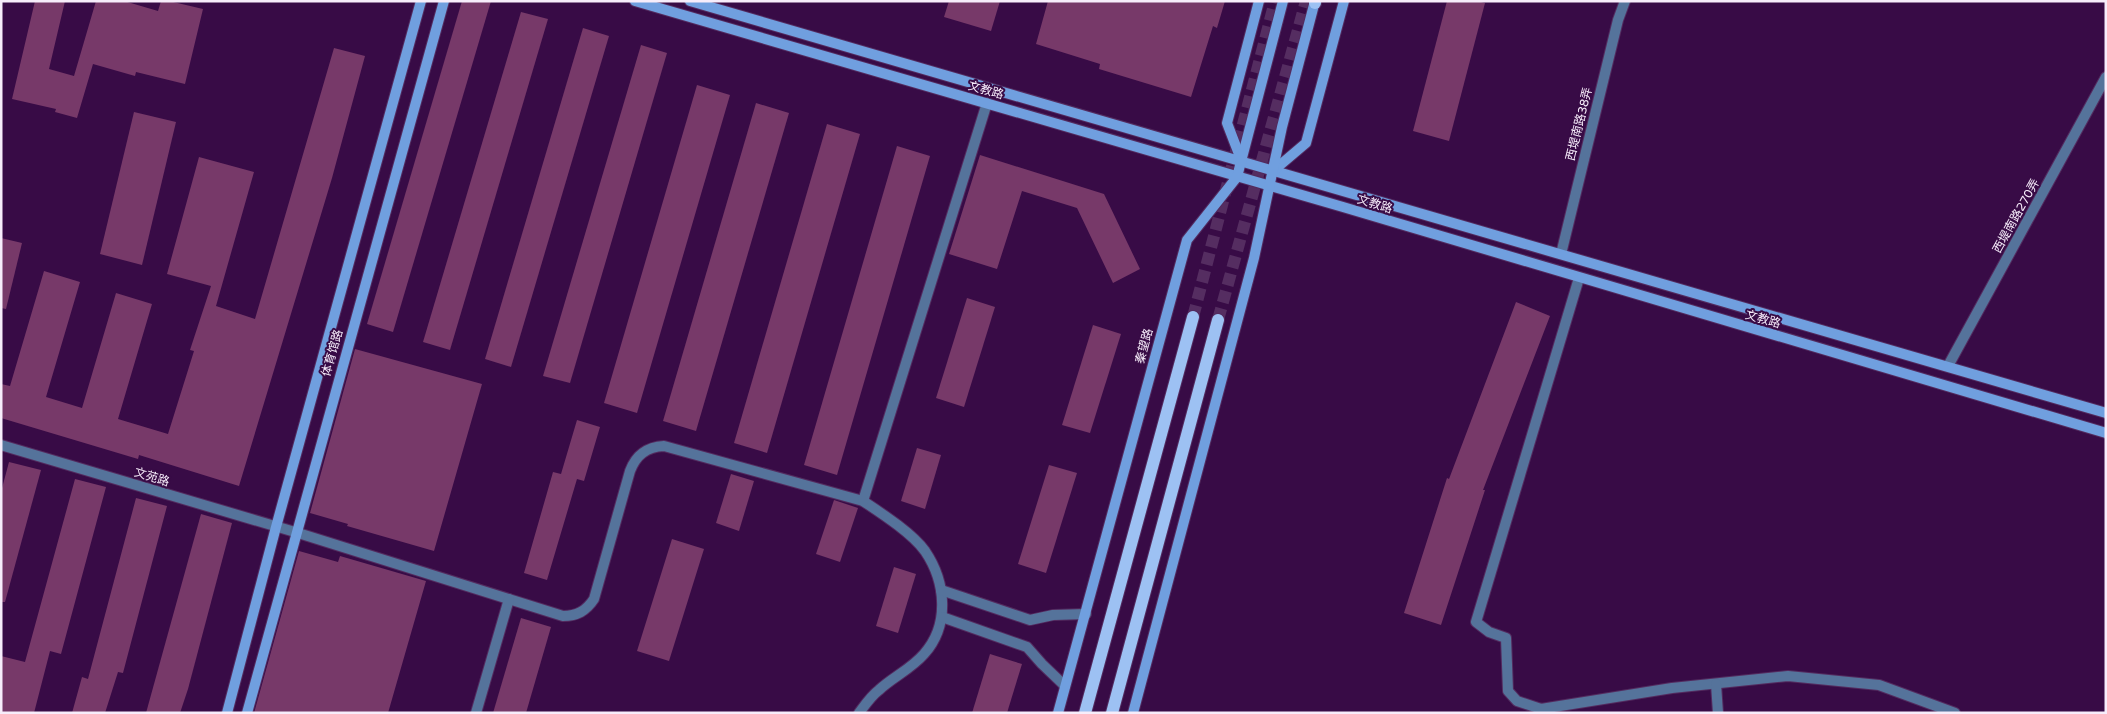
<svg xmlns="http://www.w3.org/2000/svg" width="2107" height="714" font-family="'Varela Round','Noto Sans SC',sans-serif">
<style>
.building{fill:#773969}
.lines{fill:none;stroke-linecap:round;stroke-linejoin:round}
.primary-tunnel{stroke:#552d61;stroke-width:12;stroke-dasharray:12 6;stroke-linecap:butt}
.street-casing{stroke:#532b5f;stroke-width:12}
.secondary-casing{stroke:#532b5f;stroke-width:12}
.primary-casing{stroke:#532b5f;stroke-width:14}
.street{stroke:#55739b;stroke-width:10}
.secondary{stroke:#709fdf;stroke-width:10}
.primary{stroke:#9dc1f3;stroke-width:12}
.labels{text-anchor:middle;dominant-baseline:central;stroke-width:4;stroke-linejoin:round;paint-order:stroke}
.street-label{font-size:12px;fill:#f7edfb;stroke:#380b46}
</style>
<rect width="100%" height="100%" fill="#380b46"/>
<g class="building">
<polygon points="35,1 65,1 49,69 74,76 96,1 124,1 158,11 161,1 169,1 203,9 185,84 136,72 135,76 93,64 77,118 55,112 56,109 12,99"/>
<polygon points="462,1 491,1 393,332 367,324"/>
<polygon points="949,1 1000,1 991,31 944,17"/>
<polygon points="1048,1 1225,1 1217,28 1213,26 1191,97 1099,69 1100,64 1036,44"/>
<polygon points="1447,1 1477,1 1485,3 1449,141 1413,131"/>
<polygon points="521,12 548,19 450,350 423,342"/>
<polygon points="583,28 609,36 511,367 485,359"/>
<polygon points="641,45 667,53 570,383 543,376"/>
<polygon points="334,48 365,56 332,178 239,486 139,455 138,459 1,418 1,384 10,386 44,271 80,282 46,397 82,408 116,293 152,304 118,419 168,434 194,351 190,350 211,286 167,274 199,157 254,172 216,306 255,319"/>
<polygon points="697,85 730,95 637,413 604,403"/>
<polygon points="756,103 789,113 696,431 663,421"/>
<polygon points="134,112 176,122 142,265 100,254"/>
<polygon points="827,124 860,134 767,453 734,443"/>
<polygon points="897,146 930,156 837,475 804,465"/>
<polygon points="980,155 1104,194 1140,269 1113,283 1077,208 1022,191 997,269 949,254"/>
<polygon points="1,238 22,243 6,309 1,308"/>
<polygon points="967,298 995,307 964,407 936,398"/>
<polygon points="1516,302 1550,316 1483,490 1485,490 1441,625 1404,613 1447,478 1449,479"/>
<polygon points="1093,325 1121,334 1090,433 1062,425"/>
<polygon points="355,349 482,384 434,551 347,526 348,524 310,513"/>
<polygon points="577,420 600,427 584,481 577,479 547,580 524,573 553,472 561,474"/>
<polygon points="917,448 941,455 925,509 901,501"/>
<polygon points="9,462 41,470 5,602 1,602 1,492"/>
<polygon points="1049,465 1077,473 1046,573 1018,564"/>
<polygon points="731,474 754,481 739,531 716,523"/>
<polygon points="75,479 106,487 61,654 50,651 34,713 1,713 1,656 25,662"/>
<polygon points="136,498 167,506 123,673 118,672 105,713 72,713 82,677 88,679"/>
<polygon points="834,500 858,508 840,562 816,554"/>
<polygon points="201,514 232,523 188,689 180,713 146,713"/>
<polygon points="672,539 704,549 669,661 637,651"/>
<polygon points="299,551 338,562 340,556 426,581 388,713 254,713"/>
<polygon points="894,567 916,574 898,633 876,626"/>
<polygon points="521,618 551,627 526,713 493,713"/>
<polygon points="990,654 1022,664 1007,713 972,713"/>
</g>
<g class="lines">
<g class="primary-tunnel">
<polyline points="1193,317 1275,1"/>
<polyline points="1218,320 1306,1"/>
</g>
<defs>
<g id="street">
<polyline points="1561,254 1618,20 1625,1"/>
<polyline points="1579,278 1476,622 1489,632 1506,638 1508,691 1517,701 1541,709 1672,688 1788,676 1879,685 1955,713"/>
<polyline points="1948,366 2106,77"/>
<path d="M1,445L295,532L563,616C577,616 586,611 594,599L630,471C636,455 646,447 664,446L863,501C881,513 912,533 925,551C946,582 950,625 924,654C911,669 893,677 879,690C871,696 865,705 859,713"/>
<polyline points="863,501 987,103"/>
<polyline points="941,590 1030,620 1053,615 1086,614"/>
<polyline points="942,617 1027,647 1042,664 1065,686"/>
<polyline points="1716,684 1718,713"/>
<polyline points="476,713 509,599"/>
</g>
<g id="secondary">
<polyline points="635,1 1343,207 2106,433"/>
<polyline points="690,1 2106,413"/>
<polyline points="1242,162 1227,123 1259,1"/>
<polyline points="1273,171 1306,143 1344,1"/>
<polyline points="227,713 276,527 421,1"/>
<polyline points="247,713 444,1"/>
<polyline points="1058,713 1187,240 1237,177 1283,1"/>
<polyline points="1133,713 1254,258 1282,127 1315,1"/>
</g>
<g id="primary">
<polyline points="1315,3 1315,1"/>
<polyline points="1085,713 1193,317"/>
<polyline points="1112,713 1218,320"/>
</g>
</defs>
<use href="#street" class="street-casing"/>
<use href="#secondary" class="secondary-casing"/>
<use href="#primary" class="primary-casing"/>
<use href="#street" class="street"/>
<use href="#secondary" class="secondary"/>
<use href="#primary" class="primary"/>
</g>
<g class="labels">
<g class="street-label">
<text transform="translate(986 90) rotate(16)">文教路</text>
<text transform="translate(1579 124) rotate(-76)">西堤南路38弄</text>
<text transform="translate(1375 204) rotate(17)">文教路</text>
<text transform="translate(2016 216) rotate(-61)">西堤南路270弄</text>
<text transform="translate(1763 319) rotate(16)">文教路</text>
<text transform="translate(1144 346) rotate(-75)">秦望路</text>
<text transform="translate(332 353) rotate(-74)">体育馆路</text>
<text transform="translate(152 477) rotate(17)">文苑路</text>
</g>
</g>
<rect width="2107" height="714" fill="none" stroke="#f7edfb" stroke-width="5"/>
</svg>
